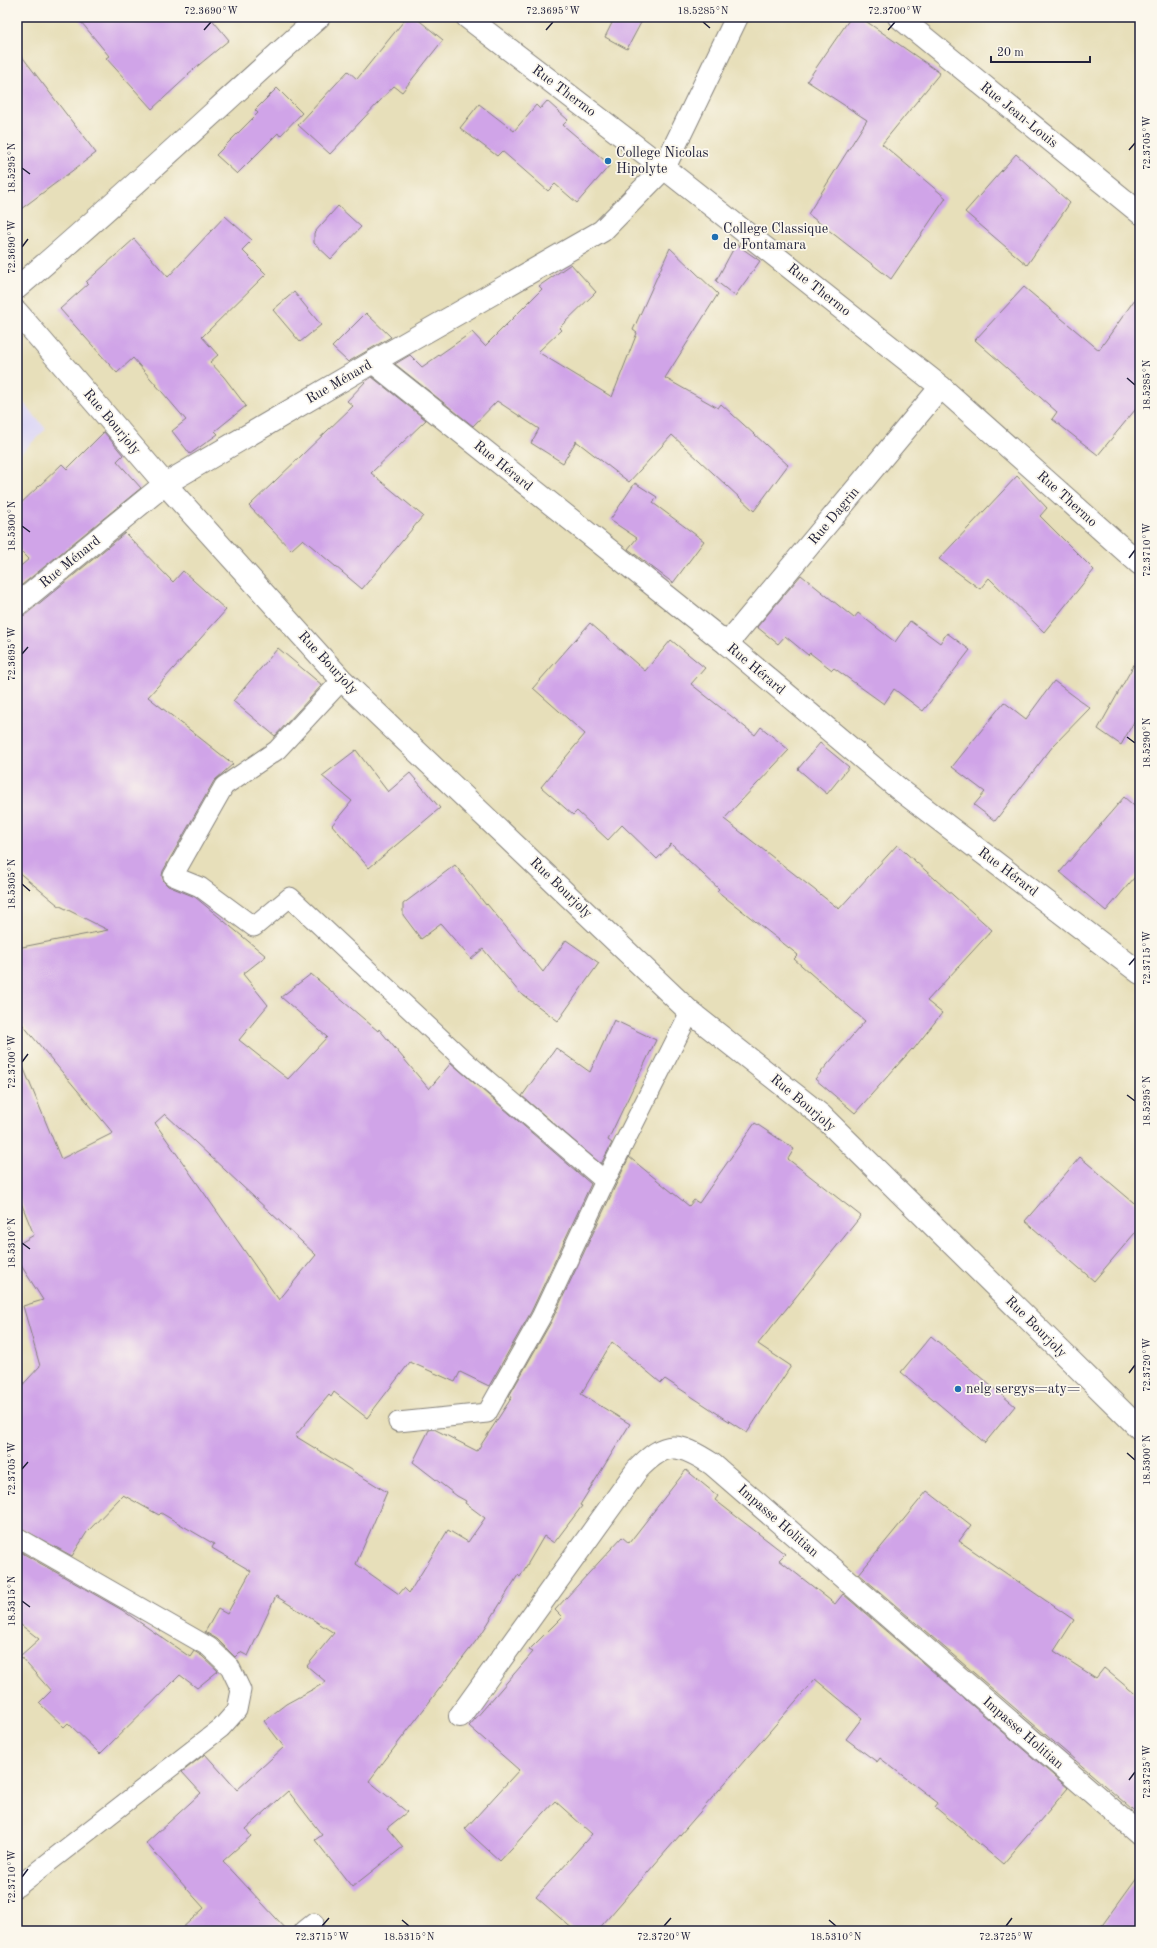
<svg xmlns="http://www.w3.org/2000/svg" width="1157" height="1948" font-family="'Old Standard TT',serif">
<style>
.built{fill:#dcd6f6}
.building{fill:#d0a4e8;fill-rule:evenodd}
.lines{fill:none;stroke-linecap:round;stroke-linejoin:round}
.lane-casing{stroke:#84807a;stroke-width:21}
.street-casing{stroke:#84807a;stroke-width:24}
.lane{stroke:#fff;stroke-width:19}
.street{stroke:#fff;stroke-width:22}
.ticks{fill:none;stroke:#22223b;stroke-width:1.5}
.poi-dot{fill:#1f6fb2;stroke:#fbf7ec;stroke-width:1.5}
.labels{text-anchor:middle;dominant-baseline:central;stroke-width:3.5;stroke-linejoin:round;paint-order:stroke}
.street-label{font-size:14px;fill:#22223b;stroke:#fbf7ec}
.poi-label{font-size:14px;fill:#22223b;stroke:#fbf7ec;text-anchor:start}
.neatline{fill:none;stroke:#22223b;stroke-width:1.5}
.ticks-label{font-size:10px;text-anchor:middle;fill:#22223b}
</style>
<rect width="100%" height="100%" fill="#fbf7ec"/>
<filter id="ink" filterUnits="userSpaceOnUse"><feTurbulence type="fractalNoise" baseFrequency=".025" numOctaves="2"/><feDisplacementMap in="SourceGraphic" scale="8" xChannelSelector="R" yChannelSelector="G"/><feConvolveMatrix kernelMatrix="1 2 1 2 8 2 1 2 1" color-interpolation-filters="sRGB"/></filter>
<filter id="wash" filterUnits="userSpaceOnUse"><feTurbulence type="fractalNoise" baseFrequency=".012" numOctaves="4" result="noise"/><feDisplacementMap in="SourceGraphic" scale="16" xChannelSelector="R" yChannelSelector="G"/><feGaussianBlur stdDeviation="0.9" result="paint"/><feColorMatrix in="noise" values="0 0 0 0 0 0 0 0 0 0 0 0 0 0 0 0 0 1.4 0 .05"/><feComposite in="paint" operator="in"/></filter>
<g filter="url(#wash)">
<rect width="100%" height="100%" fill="#e7dfba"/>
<polygon class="built" points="17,395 46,429 17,457"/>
<g id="blocks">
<g class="building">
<polygon points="77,17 210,17 229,40 188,74 189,75 152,109 106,58 109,56"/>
<polygon points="407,17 415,17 443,40 402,92 394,86 330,154 298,125 348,71 357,79"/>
<polygon points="615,17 644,17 627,49 605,37"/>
<polygon points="851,17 860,17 940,73 882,144 946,198 891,279 808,214 867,120 807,81"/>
<polygon points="17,50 96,153 17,212"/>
<polygon points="277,88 302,113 280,136 278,133 237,174 216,155 258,113 255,110"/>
<polygon points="547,101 568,120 563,125 610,165 577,203 555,184 548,191 502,151 497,156 460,128 479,104 514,131 536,105 540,109"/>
<polygon points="1016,154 1070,203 1027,265 965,212"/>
<polygon points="338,206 361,227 331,259 314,243 314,233"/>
<polygon points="225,216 252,240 242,250 266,274 202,337 218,355 210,362 224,377 246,406 215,431 218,434 190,454 172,431 186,420 133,358 117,373 60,309 88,284 86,282 134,239 168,277"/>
<polygon points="736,244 760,261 735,296 716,281"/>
<polygon points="670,248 718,294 665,378 718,408 721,404 788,465 754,511 672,435 629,482 576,441 563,463 531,443 539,429 497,401 473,426 395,364 410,355 422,367 472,332 485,346 542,289 539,286 571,264 596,292 559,328 561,330 538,352 612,397 637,333 633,330"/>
<polygon points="1024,287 1099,350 1140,292 1140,404 1098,455 1052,419 1057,412 975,340"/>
<polygon points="294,292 321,325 300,342 273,310"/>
<polygon points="366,313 391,337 348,362 332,347"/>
<polygon points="372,377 426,420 371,473 423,516 362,589 303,539 291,550 249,506 353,406 347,401 366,381"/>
<polygon points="104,432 123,455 117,461 141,488 17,589 17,569 29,559 17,547 17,507 62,464 67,469"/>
<polygon points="1017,476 1047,508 1040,516 1094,570 1044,632 989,578 980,589 939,559"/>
<polygon points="635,483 657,497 653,503 704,541 673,583 628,549 637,538 610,520"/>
<path d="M125,533L173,582L183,571L226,610L148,697L233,764L214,781L163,871L162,876L164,882L168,886L195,897L266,956L243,974L268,1005L239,1040L288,1079L327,1037L281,997L311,974L378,1031L379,1029L429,1089L451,1063L591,1184L531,1312L489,1386L460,1372L455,1382L410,1362L367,1418L334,1392L331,1397L329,1395L295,1436L387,1492L356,1564L399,1594L404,1588L409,1593L448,1530L468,1542L485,1518L465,1503L466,1501L457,1496L413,1462L429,1430L434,1429L477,1451L512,1397L509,1396L551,1322L629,1157L689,1206L694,1200L699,1203L755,1123L794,1149L788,1159L861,1216L758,1344L791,1366L747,1433L665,1379L661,1383L612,1342L581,1394L630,1424L580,1505L582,1506L554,1543L544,1536L520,1577L518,1575L482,1633L369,1781L407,1812L387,1828L403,1847L352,1887L315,1840L322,1835L288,1791L246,1829L251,1836L223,1861L288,1931H179L204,1908L146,1843L201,1793L182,1772L205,1754L237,1790L284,1747L264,1721L286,1704L326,1682L307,1666L334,1633L276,1596L248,1656L240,1652L235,1657L217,1639L205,1632L218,1609L227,1614L251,1571L212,1548L214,1544L161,1513L159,1515L123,1495L87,1532L72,1556L17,1526V1391L40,1366L23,1306L43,1300L17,1259V1245L34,1235L17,1193V1052L61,1159L113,1133L17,1018V948L108,930L58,905L17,871V617L25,615ZM165,1114L316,1255L279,1300L155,1123Z"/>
<polygon points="801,575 854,618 858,613 895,642 910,621 940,643 947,633 970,650 923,711 894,689 884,704 834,668 832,670 810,653 808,655 785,636 778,644 757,627"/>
<polygon points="590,623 645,671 671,640 705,668 691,684 755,735 761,727 789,750 724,819 839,909 897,845 992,930 927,1001 942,1013 913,1050 912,1049 855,1113 815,1079 865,1021 794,959 798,955 717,891 719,889 671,844 657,859 622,825 608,840 577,811 573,815 541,787 585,734 533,688"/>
<polygon points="278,648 322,685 275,736 233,701"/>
<polygon points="1140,654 1140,711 1121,745 1098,729"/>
<polygon points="1054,681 1090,708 1053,746 995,821 974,805 985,792 952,767 1004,702 1026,719"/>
<polygon points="820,743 849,767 827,794 798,769"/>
<polygon points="356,750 388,792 410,773 440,808 369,868 332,825 352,801 322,776"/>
<polygon points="1124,797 1140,811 1140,871 1106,911 1060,872"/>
<polygon points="455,865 486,905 487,904 543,972 566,940 599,963 558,1021 519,992 483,949 471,959 441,924 421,939 403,915 403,904"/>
<polygon points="614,1020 656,1040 608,1140 612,1143 601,1164 522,1096 556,1048 590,1072"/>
<polygon points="1080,1157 1140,1208 1140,1227 1094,1281 1025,1221"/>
<polygon points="931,1336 1015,1406 985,1443 901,1372"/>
<polygon points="686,1470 718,1496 715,1500 785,1554 779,1560 835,1604 843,1594 1068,1788 1003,1864 935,1807 938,1803 880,1758 877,1762 846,1739 862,1718 815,1679 597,1931 575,1931 536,1897 592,1834 555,1801 500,1861 465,1829 519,1770 469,1726 533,1652 529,1650 562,1617 555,1610 622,1537 629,1543"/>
<polygon points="927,1491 971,1525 959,1541 1074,1620 1054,1651 1096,1678 1104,1668 1140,1698 1140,1816 859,1574"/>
<polygon points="17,1550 122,1610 190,1657 194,1651 202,1656 218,1671 197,1688 180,1675 100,1754 68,1723 64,1727 39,1703 51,1691 20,1656 39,1639 17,1622"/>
<polygon points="1140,1873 1140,1931 1098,1931"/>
</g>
</g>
</g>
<g filter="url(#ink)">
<use href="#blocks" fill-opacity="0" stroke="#84807a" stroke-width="1"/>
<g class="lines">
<defs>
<g id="lane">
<polyline points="342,680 277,750 224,786 173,876 200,887 254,927 290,897 467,1063 605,1181"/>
<polyline points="398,1422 487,1413 541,1317 605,1181 690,1012"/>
<polyline points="17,1537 209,1647 230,1667 241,1690 237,1710 221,1728 17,1887"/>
<polyline points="304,1931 314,1923"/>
</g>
<g id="street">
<polyline points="467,17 664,168 941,387 1140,564"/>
<polyline points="899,17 1140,213"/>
<path d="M17,288C120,201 218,107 319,17"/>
<polyline points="17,312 165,484 342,680 690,1012 822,1116 1140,1429"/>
<polyline points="373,362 727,644 899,789 1140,973"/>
<polyline points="17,605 165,484 373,362 602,231 664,168 737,17"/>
<polyline points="727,644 941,387"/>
<path d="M460,1716L637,1470C666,1440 678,1442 712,1464L1140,1834"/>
</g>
</defs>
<use href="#lane" class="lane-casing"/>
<use href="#street" class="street-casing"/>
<use href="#lane" class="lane"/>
<use href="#street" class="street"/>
</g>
</g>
<path class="ticks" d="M703,22L710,28M204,30L211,22M546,30L553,22M888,30L895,22M1129,150L1135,143M22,168L30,174M22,247L28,239M1127,378L1135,385M22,526L30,532M1129,558L1135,550M22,654L28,647M1127,737L1135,743M22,884L30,891M1129,965L1135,958M22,1062L28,1054M1127,1095L1135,1101M22,1243L30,1249M1129,1373L1135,1365M1127,1453L1135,1460M22,1469L28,1462M22,1601L30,1607M1129,1780L1135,1772M22,1877L28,1869M402,1920L409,1926M829,1920L836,1926M322,1926L329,1918M664,1926L671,1918M1006,1926L1012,1918"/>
<g class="poi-dot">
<circle cx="608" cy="161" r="4"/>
<circle cx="715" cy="237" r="4"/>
<circle cx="958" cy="1389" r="4"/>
</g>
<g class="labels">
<g class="street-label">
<text transform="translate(564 91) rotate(37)">Rue Thermo</text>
<text transform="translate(1019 115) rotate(39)">Rue Jean-Louis</text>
<text transform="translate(819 290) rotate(38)">Rue Thermo</text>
<text transform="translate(339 382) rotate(-30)">Rue Ménard</text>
<text transform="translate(112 422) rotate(50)">Rue Bourjoly</text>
<text transform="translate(503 466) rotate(39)">Rue Hérard</text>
<text transform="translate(1067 499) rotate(42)">Rue Thermo</text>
<text transform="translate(834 516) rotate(-50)">Rue Dagrin</text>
<text transform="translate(70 562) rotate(-39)">Rue Ménard</text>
<text transform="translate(328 663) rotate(47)">Rue Bourjoly</text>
<text transform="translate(756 669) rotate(40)">Rue Hérard</text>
<text transform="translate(1008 872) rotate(37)">Rue Hérard</text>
<text transform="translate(561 888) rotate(44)">Rue Bourjoly</text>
<text transform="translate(803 1103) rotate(40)">Rue Bourjoly</text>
<text transform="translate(1036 1327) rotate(45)">Rue Bourjoly</text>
<text transform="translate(778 1521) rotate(41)">Impasse Holitian</text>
<text transform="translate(1023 1733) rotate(41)">Impasse Holitian</text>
</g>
<g class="poi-label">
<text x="616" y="153">College Nicolas<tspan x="616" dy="16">Hipolyte</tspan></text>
<text x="723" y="229">College Classique<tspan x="723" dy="16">de Fontamara</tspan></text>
<text x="966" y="1389">nelg sergys=aty=</text>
</g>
</g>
<rect width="1157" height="1948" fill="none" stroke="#fbf7ec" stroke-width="44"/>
<path d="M991 56v6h99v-6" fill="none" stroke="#22223b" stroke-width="2"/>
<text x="997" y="56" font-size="12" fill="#22223b" stroke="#fbf7ec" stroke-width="3" paint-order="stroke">20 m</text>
<rect x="22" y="22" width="1113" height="1904" class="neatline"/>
<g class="ticks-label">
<text x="211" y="14">72.3690°W</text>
<text x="553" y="14">72.3695°W</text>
<text x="703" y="14">18.5285°N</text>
<text x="895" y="14">72.3700°W</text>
<text transform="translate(1146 143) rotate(-90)" y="4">72.3705°W</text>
<text transform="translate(11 168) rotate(-90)" y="4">18.5295°N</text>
<text transform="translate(11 247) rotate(-90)" y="4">72.3690°W</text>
<text transform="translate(1146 385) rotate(-90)" y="4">18.5285°N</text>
<text transform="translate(11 526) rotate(-90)" y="4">18.5300°N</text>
<text transform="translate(1146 550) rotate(-90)" y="4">72.3710°W</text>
<text transform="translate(11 654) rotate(-90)" y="4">72.3695°W</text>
<text transform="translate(1146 743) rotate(-90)" y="4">18.5290°N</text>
<text transform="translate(11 884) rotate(-90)" y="4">18.5305°N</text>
<text transform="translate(1146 958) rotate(-90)" y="4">72.3715°W</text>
<text transform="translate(11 1062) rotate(-90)" y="4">72.3700°W</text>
<text transform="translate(1146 1101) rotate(-90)" y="4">18.5295°N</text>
<text transform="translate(11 1243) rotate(-90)" y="4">18.5310°N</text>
<text transform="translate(1146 1365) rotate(-90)" y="4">72.3720°W</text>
<text transform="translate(1146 1460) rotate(-90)" y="4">18.5300°N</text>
<text transform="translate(11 1469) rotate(-90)" y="4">72.3705°W</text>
<text transform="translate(11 1601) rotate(-90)" y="4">18.5315°N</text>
<text transform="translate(1146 1772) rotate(-90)" y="4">72.3725°W</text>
<text transform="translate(11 1877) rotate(-90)" y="4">72.3710°W</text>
<text x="322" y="1940">72.3715°W</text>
<text x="409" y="1940">18.5315°N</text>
<text x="664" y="1940">72.3720°W</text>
<text x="836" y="1940">18.5310°N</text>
<text x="1006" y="1940">72.3725°W</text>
</g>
</svg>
